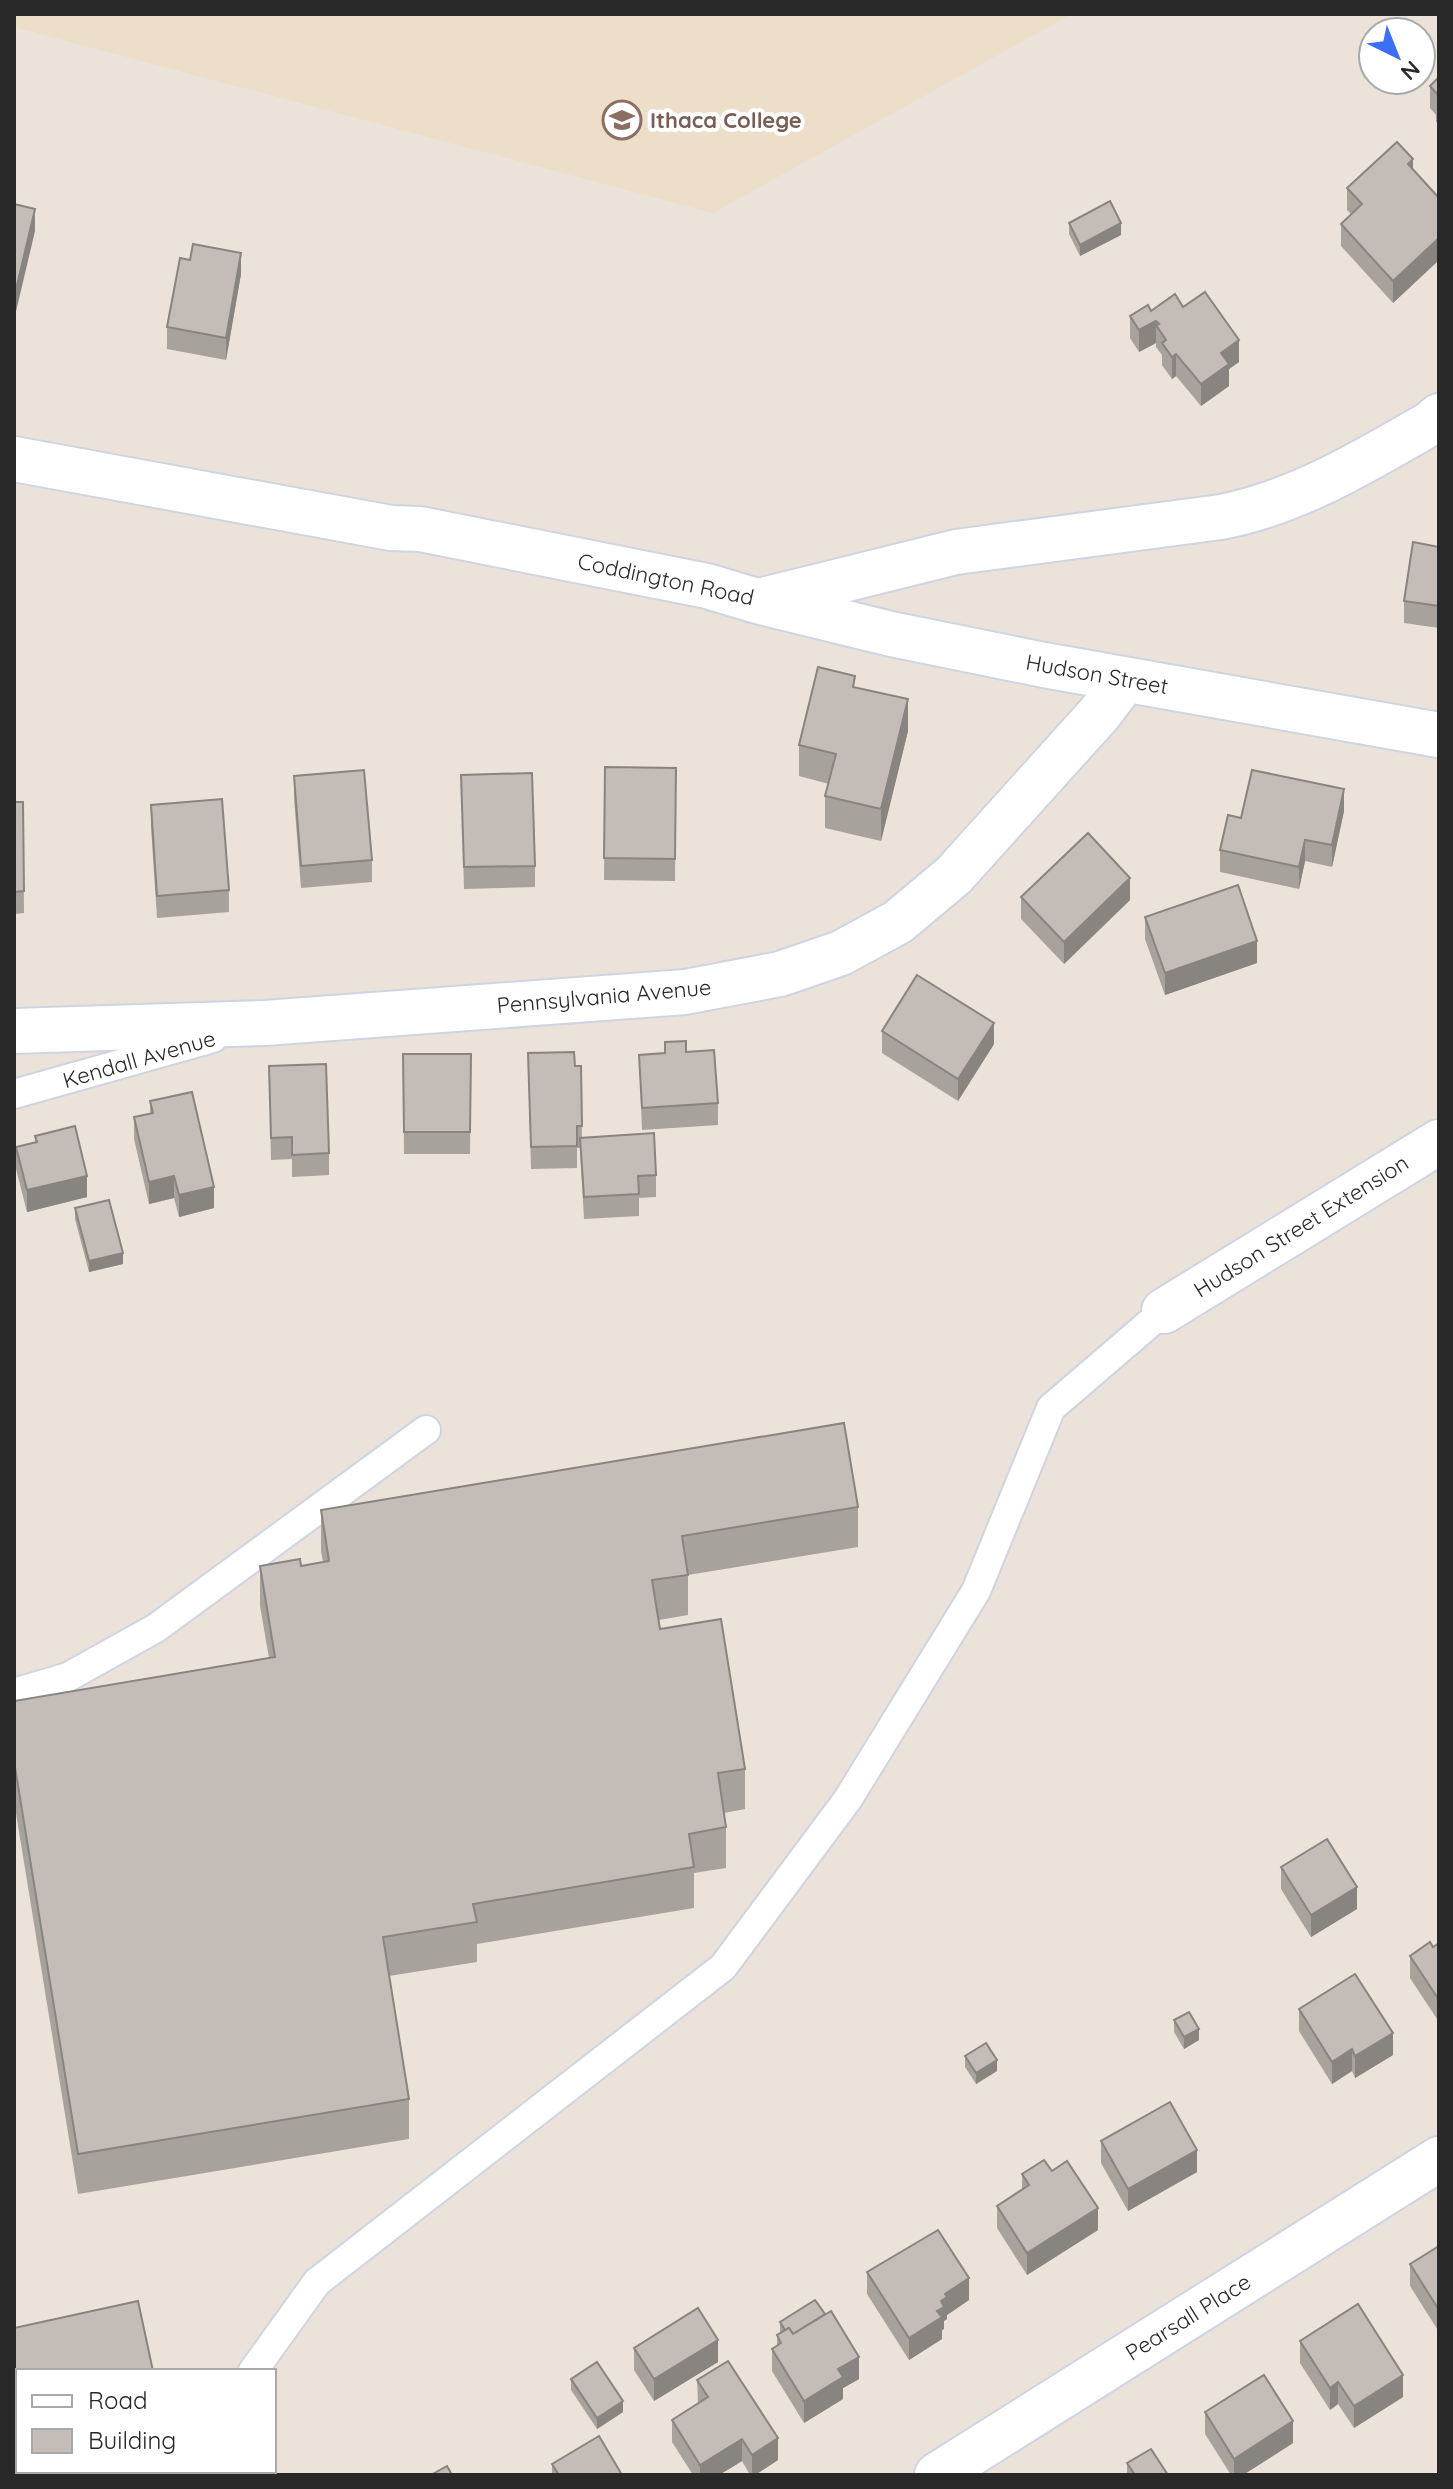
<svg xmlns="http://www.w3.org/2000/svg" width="1453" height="2489" font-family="Quicksand,sans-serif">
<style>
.education{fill:#ecdec9}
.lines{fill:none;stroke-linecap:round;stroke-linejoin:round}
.service-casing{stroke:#cfd4e1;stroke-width:32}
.minor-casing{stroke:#cfd4e1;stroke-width:48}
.tertiary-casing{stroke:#cfd4e1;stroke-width:48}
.service{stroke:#fff;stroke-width:28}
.minor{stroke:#fff;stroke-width:44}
.tertiary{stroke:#fff;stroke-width:44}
.wall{fill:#a8a29d}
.shaded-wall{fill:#888480}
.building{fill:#c3bcb7;stroke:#888480;stroke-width:2}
.labels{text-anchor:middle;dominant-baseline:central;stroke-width:8;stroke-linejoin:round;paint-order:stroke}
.education-label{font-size:22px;font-weight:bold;fill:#785e54;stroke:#fff;text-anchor:start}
.street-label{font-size:22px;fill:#282828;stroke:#fff}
</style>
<rect width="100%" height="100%" fill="#ebe2da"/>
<polygon class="education" points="14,14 1072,14 713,213 14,27"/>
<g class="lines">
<defs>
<g id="service">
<polyline points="14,1094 213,1038"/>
<polyline points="14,1693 68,1677 156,1628 426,1430"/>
<polyline points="253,2371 317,2282 723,1967 848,1799 976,1591 1051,1408 1164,1311"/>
<polyline points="189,2475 191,2471"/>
</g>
<g id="minor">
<polyline points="14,1031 265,1023 685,992 780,974 841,953 898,922 954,875 1100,713 1125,680"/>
<polyline points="1164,1311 1439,1142"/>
<polyline points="937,2475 1439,2159"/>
</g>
<g id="tertiary">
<polyline points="14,459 391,528 420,529 707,586 757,601 891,634 1044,665 1439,735"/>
<path d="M763,600L956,552L1221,517C1298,502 1363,462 1431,423L1439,416"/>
</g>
</defs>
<use href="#service" class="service-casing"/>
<use href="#minor" class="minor-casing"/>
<use href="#tertiary" class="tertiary-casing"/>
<use href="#service" class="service"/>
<use href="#minor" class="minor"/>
<use href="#tertiary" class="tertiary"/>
</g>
<g class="wall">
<polygon points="1439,77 1439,124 1436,122 1436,115 1430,108 1430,86"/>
<polygon points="1439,132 1439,159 1437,157 1437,135"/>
<polygon points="1413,170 1439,198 1439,260 1393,303 1341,246 1341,224 1351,214 1347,210 1347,188"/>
<polygon points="1069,223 1121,235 1080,256 1069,234"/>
<polygon points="241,274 226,360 167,349 167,327"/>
<polygon points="1183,307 1239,362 1229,369 1229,386 1201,406 1176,376 1172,379 1162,365 1162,355 1156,347 1156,343 1139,352 1130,338 1130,316 1151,311"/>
<polygon points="1439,547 1439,628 1404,623 1404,601"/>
<polygon points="855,687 908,731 881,841 825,828 825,796 829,784 799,776 799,745"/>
<polygon points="605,767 676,768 675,881 604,880"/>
<polygon points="461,775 535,866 535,887 464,889"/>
<polygon points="294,776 372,860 372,882 301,888 294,798"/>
<polygon points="14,802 23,802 24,913 14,914"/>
<polygon points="151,805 229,890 229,912 157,918 151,827"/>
<polygon points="1344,811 1332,867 1305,861 1299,889 1220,872 1220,850 1241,818"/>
<polygon points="1021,897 1130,900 1064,964 1021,919"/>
<polygon points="1145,917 1257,963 1165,995 1145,939"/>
<polygon points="882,1031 994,1044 958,1101 882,1053"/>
<polygon points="686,1052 718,1103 718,1125 642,1130 639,1055"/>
<polygon points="528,1053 575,1066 581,1066 582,1138 656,1175 656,1197 639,1198 639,1216 584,1219 580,1148 577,1148 577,1168 531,1169"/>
<polygon points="403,1054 471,1054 470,1154 404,1154"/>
<polygon points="269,1066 329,1153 329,1175 292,1177 292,1159 271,1160"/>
<polygon points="150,1101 214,1208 179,1217 174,1198 149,1204 134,1139 134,1117 150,1114"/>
<polygon points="35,1136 87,1197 27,1212 16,1169 16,1147 35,1142"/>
<polygon points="75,1208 123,1264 89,1272 75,1219"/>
<polygon points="858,1507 858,1547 688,1575 688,1615 659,1620 660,1629 745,1769 745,1809 724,1813 726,1827 726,1868 694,1873 694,1908 477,1944 477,1962 389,1976 409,2099 409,2139 78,2194 14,1801 14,1701 269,1658 260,1606 260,1566 301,1566 323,1562 321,1551 321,1510"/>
<polygon points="1281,1867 1357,1909 1311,1937 1281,1889"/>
<polygon points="1439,1943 1439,2022 1410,1978 1410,1956 1433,1947"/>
<polygon points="1299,2009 1393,2055 1355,2078 1352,2071 1332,2084 1299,2031"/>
<polygon points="1174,2020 1199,2040 1184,2049 1174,2032"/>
<polygon points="965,2056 997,2071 976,2084 965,2067"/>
<polygon points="1101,2141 1197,2172 1128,2211 1101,2163"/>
<polygon points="1022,2174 1098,2230 1027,2275 997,2228 997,2206 1022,2189"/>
<polygon points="1439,2246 1439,2332 1410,2286 1410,2264"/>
<polygon points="867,2272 969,2300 947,2315 947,2319 944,2321 944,2329 942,2330 942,2339 909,2360 867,2294"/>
<polygon points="780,2322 859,2379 843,2388 843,2399 804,2423 772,2371 772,2349 777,2346 777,2335 780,2333"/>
<polygon points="1300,2341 1403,2397 1354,2428 1338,2404 1330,2410 1300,2363"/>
<polygon points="634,2348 718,2362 654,2401 634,2370"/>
<polygon points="571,2379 623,2412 597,2429 571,2390"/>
<polygon points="697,2380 778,2460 755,2475 750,2475 742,2461 719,2475 693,2475 672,2442 672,2420 698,2403"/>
<polygon points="1205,2412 1293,2443 1243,2475 1231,2475 1205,2434"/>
<polygon points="1127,2463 1168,2475 1127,2475"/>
<polygon points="552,2464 622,2475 552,2475"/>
</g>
<g class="shaded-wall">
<polygon points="1413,159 1413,181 1408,164"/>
<polygon points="35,209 35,231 14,320 14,298"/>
<polygon points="1121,223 1121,235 1080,256 1080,245"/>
<polygon points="1439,238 1439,260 1393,303 1393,281"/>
<polygon points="241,253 241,274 226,360 226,338"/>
<polygon points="1156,321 1156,343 1139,352 1139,330"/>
<polygon points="1239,340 1239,362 1229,369 1229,386 1201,406 1201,384 1221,353"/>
<polygon points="1176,354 1176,376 1172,379 1172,357"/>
<polygon points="908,699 908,731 881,841 881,809"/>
<polygon points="1344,789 1344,811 1332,867 1332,845"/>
<polygon points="1305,840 1305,861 1299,889 1299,867"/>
<polygon points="1130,878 1130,900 1064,964 1064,942"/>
<polygon points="1257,941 1257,963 1165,995 1165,973"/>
<polygon points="994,1023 994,1044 958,1101 958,1079"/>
<polygon points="87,1176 87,1197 27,1212 27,1190"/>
<polygon points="174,1176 174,1198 149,1204 149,1182"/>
<polygon points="214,1187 214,1208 179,1217 179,1195"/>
<polygon points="123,1253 123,1264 89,1272 89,1261"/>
<polygon points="1357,1887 1357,1909 1311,1937 1311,1915"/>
<polygon points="1199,2029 1199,2040 1184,2049 1184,2037"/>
<polygon points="1393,2033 1393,2055 1355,2078 1355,2056"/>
<polygon points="1352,2049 1352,2071 1332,2084 1332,2062"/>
<polygon points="997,2060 997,2071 976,2084 976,2073"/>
<polygon points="1197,2150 1197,2172 1128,2211 1128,2189"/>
<polygon points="1098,2208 1098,2230 1027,2275 1027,2253"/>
<polygon points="969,2278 969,2300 947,2315 947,2319 944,2321 944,2329 942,2330 942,2339 909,2360 909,2338 937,2311 945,2294"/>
<polygon points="718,2340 718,2362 654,2401 654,2379"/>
<polygon points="859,2357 859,2379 843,2388 843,2399 804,2423 804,2401 838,2369"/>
<polygon points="1403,2375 1403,2397 1354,2428 1354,2406"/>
<polygon points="1338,2382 1338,2404 1330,2410 1330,2388"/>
<polygon points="623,2401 623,2412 597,2429 597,2418"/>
<polygon points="1293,2421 1293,2443 1243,2475 1234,2475 1234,2459"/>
<polygon points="778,2438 778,2460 755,2475 752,2475 752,2455"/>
<polygon points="742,2439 742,2461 719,2475 700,2475 700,2465"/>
<polygon points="18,2452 18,2471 116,2471 98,2475 14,2475 14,2453"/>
</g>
<g class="building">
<polygon points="1439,77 1439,96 1430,86"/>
<polygon points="1397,142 1413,159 1408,164 1439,198 1439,238 1393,281 1341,224 1362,204 1347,188"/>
<polygon points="1110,201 1121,223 1080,245 1069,223"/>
<polygon points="14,204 35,209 14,298"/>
<polygon points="193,244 241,253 226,338 167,327 180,258 190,260"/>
<polygon points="1205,292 1239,340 1221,353 1229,364 1201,384 1176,354 1172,357 1162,343 1166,340 1156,325 1159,324 1156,321 1139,330 1130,316 1148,305 1151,311 1175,294 1183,307"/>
<polygon points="1413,542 1439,547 1439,606 1404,601"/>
<polygon points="818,667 855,676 853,687 908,699 881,809 825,796 836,754 799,745"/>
<polygon points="605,767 676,768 675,859 604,858"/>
<polygon points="364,770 372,860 301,866 294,776"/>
<polygon points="1252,770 1344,789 1332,845 1305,840 1299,867 1220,850 1228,815 1241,818"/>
<polygon points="532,773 535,866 464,867 461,775"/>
<polygon points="222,799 229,890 157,896 151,805"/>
<polygon points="14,802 23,802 24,891 14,892"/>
<polygon points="1088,833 1130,878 1064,942 1021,897"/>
<polygon points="1238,885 1257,941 1165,973 1145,917"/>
<polygon points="917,975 994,1023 958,1079 882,1031"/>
<polygon points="686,1041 686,1052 714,1050 718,1103 642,1108 639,1055 665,1053 665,1042"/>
<polygon points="574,1052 575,1066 581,1066 582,1126 577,1126 577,1146 531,1147 528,1053"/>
<polygon points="403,1054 471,1054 470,1132 404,1132"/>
<polygon points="326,1064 329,1153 292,1155 292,1137 271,1138 269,1066"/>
<polygon points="192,1092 214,1187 179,1195 174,1176 149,1182 134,1117 153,1113 150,1101"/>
<polygon points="75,1126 87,1176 27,1190 16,1147 37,1142 35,1136"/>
<polygon points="654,1133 656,1175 638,1176 639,1194 584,1197 580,1138"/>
<polygon points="109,1200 123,1253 89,1261 75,1208"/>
<polygon points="844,1423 858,1507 682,1536 688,1575 652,1580 660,1629 721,1619 745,1769 718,1773 726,1827 689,1834 694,1867 473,1904 477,1922 383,1937 409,2099 78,2154 14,1761 14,1701 275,1657 260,1566 300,1559 301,1566 329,1561 321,1510"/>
<polygon points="1327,1839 1357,1887 1311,1915 1281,1867"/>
<polygon points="1430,1942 1433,1947 1439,1943 1439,2000 1410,1956"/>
<polygon points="1355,1974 1393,2033 1355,2056 1352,2049 1332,2062 1299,2009"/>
<polygon points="1189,2012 1199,2029 1184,2037 1174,2020"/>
<polygon points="986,2043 997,2060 976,2073 965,2056"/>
<polygon points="1170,2102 1197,2150 1128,2189 1101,2141"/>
<polygon points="1044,2160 1052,2171 1067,2161 1098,2208 1027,2253 997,2206 1029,2185 1022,2174"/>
<polygon points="938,2230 969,2278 945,2294 947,2297 941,2301 944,2307 937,2311 942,2317 909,2338 867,2272"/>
<polygon points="1439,2246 1439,2310 1410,2264"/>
<polygon points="815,2300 825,2314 793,2334 789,2328 785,2330 780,2322"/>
<polygon points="138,2301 153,2371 18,2371 18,2452 14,2453 14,2328"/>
<polygon points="1358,2304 1403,2375 1354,2406 1338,2382 1330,2388 1300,2341"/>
<polygon points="698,2308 718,2340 654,2379 634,2348"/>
<polygon points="831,2311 859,2357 838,2369 843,2377 804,2401 772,2349 781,2343 777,2335 789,2328 793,2334"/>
<polygon points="728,2361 778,2438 752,2455 742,2439 700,2465 672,2420 708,2397 697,2380"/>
<polygon points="597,2362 623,2401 597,2418 571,2379"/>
<polygon points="1264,2375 1293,2421 1234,2459 1205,2412"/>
<polygon points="599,2436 622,2475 559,2475 552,2464"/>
<polygon points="1151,2449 1168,2475 1135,2475 1127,2463"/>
<polygon points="447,2466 452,2475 431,2475"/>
</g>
<defs>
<symbol id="university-ring" viewBox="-11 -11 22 22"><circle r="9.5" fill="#fff" stroke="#8d6e63" stroke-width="1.5"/><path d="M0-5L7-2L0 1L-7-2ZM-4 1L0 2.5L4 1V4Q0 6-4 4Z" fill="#8d6e63"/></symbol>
</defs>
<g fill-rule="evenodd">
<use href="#university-ring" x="600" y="98" width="44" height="44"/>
</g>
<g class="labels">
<g class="education-label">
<text x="650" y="120">Ithaca College</text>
</g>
<g class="street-label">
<text transform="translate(666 579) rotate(12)">Coddington Road</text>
<text transform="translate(1097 674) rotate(10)">Hudson Street</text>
<text transform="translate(604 996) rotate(-5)">Pennsylvania Avenue</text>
<text transform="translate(139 1059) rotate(-16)">Kendall Avenue</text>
<text transform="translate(1301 1226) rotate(-32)">Hudson Street Extension</text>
<text transform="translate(1188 2317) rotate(-32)">Pearsall Place</text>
</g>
</g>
<rect width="1453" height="2489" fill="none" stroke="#282828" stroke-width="32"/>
<rect x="16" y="2369" width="260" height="104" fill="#ffffff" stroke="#a9a9a9" stroke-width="2"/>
<rect x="32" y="2395" width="40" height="12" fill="#ffffff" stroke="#a9a9a9" stroke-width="2"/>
<text x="88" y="2409" font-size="24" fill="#282828">Road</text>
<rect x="32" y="2429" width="40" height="24" fill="#c3bcb7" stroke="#a9a9a9" stroke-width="2"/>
<text x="88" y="2449" font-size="24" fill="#282828">Building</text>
<g transform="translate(1397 56) rotate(137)"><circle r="38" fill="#ffffff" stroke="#a9a9a9" stroke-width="2"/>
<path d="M0-6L14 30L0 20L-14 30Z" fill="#3c6ef6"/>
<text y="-12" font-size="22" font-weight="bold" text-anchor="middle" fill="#282828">N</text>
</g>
</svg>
